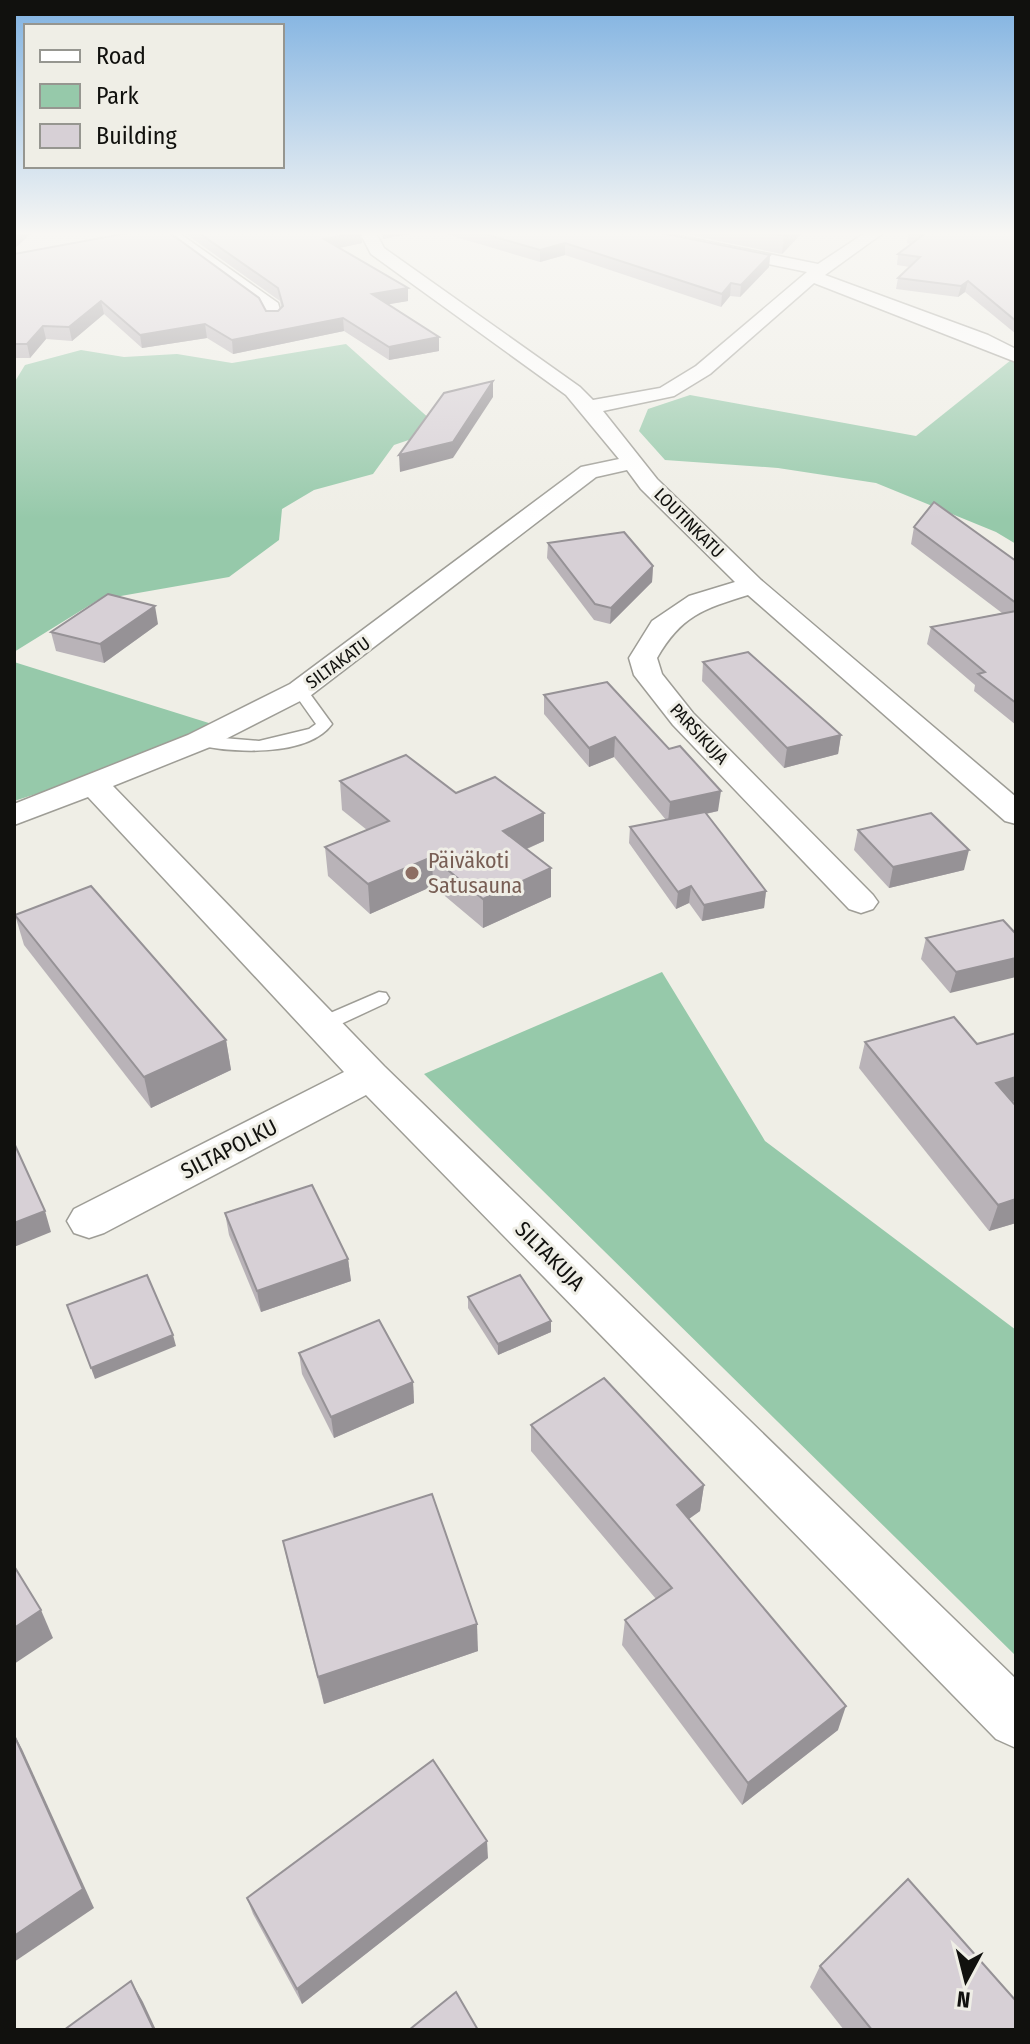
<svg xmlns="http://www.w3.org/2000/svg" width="1030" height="2044" font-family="'Fira Sans Condensed',sans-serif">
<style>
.green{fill:#96c9aa}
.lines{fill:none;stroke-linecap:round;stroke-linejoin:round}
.lane-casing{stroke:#9e9d96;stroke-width:3}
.street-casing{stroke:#9e9d96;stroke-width:3}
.lane{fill:#fff;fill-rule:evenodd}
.street{fill:#fff;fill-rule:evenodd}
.wall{fill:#b9b3b8}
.shaded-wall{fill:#969296}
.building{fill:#d7d0d6;stroke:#969296;stroke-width:2}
.education-dot{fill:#8d6e63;stroke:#efeee6;stroke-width:3}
.labels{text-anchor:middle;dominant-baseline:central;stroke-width:6;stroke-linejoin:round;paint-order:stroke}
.far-street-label{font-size:18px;fill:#11110e;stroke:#efeee6}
.education-label{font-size:22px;fill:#785e54;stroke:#efeee6;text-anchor:start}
.street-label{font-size:22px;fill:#11110e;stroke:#efeee6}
</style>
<rect width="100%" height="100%" fill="#efeee6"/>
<g class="green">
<polygon points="346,344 441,429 394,445 373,474 314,490 282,509 279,540 229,577 98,600 14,652 14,383 25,365 81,350 124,357 177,354 232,363"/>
<polygon points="1011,360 1016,362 1016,544 996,532 876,483 778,468 665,460 639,431 648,409 690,395 916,436"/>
<polygon points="14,662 212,724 80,780 14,801"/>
<polygon points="662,972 765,1141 1016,1330 1016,1656 424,1074"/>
</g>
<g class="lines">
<defs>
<g id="lane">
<path d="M300,685L305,687L332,724C307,758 230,753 193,744L191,741L199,736L259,741L309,729L316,724L292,690Z"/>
<polygon points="379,992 386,993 389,998 386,1003 328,1030 314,1030 311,1025 314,1020"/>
</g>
<g id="street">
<polygon points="161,233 179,233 278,303 282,317 279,321 267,321 263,309"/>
<path d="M360,233H376L384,248L580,387L593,400L660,388L696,366L807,272L642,238L634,233H665L818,264L865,233H883L825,275L988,335L1016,349V362L814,283L710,374L674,396L603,411L657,479L761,580L1016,797V824L1005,821L748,595C703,609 681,616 657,658L662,674L693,713L873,895L878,902L873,909L861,913L849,909L673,725L634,675L629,658L652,621L689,596L735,582L641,489L627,470L596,477L310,696L210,747L113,786L384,1066L1016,1679V1748L996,1739L366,1095L104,1233L89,1238L74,1233L67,1221L74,1209L344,1072L88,797L14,825V804L188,735L290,684L581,467L619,459L566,395L371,254Z"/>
</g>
</defs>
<use href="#lane" class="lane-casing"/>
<use href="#street" class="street-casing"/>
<use href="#lane" class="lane"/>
<use href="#street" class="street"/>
</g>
<g class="wall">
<polygon points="186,233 361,233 362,243 339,248 408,301 388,304 439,337 439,351 389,360 344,331 233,354 207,338 142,348 104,314 72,341 46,339 30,358 14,358 14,254 266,311 278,311 281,307 280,301 186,234"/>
<polygon points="442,233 642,233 770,255 769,267 740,297 730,296 721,307 565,255 540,262"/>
<polygon points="680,233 802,233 782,254"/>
<polygon points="909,233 1016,233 1016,334 965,292 958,297 896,289 898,278 910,267 897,265 898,254 912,244 907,243"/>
<polygon points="914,527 1016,561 1016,725 974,691 975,685 927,644 931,627 1002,613 911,544"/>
<polygon points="548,543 653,566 652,582 610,624 594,620 547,558"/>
<polygon points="158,624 104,663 56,651 51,632"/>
<polygon points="703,662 841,735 838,754 784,768 702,681"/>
<polygon points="607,682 718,811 706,814 766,891 764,908 702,921 689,903 676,909 629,843 630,827 666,820 614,757 589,767 544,714 544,695"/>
<polygon points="340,781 456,793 544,841 527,849 551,897 483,928 433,886 370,914 328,876 325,847 367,830 342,810"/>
<polygon points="858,830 964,870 889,888 854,850"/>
<polygon points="15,915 226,1040 231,1070 151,1108 24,945"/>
<polygon points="1016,934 950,993 921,959 926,938"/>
<polygon points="865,1042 1012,1102 1016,1223 989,1231 859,1068"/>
<polygon points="225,1213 348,1259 351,1281 261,1312 229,1235"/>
<polygon points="468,1297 551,1321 551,1332 498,1355 468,1308"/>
<polygon points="299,1353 413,1382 414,1403 334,1438 302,1374"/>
<polygon points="531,1425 704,1485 700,1511 689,1519 838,1730 742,1805 622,1645 625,1620 656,1599 531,1451"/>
<polygon points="283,1541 478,1651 324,1704 289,1569"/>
<polygon points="488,1858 302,2004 253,1914 247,1898"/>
<polygon points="820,1966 1016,2030 844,2030 810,1987"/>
</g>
<g class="shaded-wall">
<polygon points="16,233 32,233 14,249 14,235"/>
<polygon points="354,233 361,233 362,243 325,251 324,239"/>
<polygon points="382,233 415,233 383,239"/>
<polygon points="787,233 802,233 782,254 784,236"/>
<polygon points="565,243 565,255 540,262 540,250"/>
<polygon points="770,255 769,267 740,297 741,285"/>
<polygon points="968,281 965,292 958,297 961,286"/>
<polygon points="731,283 730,296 721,307 722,294"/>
<polygon points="408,288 408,301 373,307 372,294"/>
<polygon points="101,301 104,314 72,341 69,327"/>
<polygon points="343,318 344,331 233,354 232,340"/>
<polygon points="205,324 207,338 142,348 140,335"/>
<polygon points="43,326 46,339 30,358 27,344"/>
<polygon points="439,337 439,351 389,360 389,347"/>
<polygon points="493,381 493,397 453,458 400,472 399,455"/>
<polygon points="653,566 652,582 610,624 611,608"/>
<polygon points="155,606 158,624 104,663 100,644"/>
<polygon points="841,735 838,754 784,768 787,748"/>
<polygon points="615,737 614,757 589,767 589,748"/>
<polygon points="721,791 718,811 668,822 670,802"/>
<polygon points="544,813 544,841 503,859 503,831"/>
<polygon points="969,850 964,870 889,888 893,867"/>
<polygon points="432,857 433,886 370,914 368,884"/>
<polygon points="551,868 551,897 483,928 483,899"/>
<polygon points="691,886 689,903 676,909 678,892"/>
<polygon points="766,891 764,908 702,921 704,905"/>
<polygon points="1016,958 1016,977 950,993 956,972"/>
<polygon points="226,1040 231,1070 151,1108 144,1077"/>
<polygon points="1016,1077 1016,1101 988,1109 996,1083"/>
<polygon points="1016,1199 1016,1223 989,1231 998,1205"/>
<polygon points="45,1211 51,1232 14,1247 14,1223"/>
<polygon points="348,1259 351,1281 261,1312 257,1291"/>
<polygon points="551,1321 551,1332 498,1355 498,1344"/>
<polygon points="173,1335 176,1346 95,1379 91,1368"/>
<polygon points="413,1382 414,1403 334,1438 331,1417"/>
<polygon points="704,1485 700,1511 673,1530 677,1505"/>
<polygon points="41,1610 53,1638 14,1664 14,1628"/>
<polygon points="477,1624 478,1651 324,1704 318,1677"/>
<polygon points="846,1706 838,1730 742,1805 748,1783"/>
<polygon points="14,1734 22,1749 94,1908 14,1962"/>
<polygon points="487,1841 488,1858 302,2004 297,1989"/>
<polygon points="131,1981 143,2002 156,2030 154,2030"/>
</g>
<g class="building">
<polygon points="128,233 170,233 259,298 266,311 278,311 283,306 278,288 199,233 354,233 324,239 408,288 372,294 439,337 389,347 343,318 232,340 205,324 140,335 101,301 69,327 43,326 27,344 14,344 14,254"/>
<polygon points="481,233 661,233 770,255 741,285 731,283 722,294 565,243 540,250"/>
<polygon points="768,233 787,233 784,236"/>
<polygon points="913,233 1016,233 1016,321 968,281 961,286 898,278 920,257 898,254 923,235"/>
<polygon points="493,381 453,442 399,455 444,393"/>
<polygon points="934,502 1016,561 1016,603 914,527"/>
<polygon points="624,532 653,566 611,608 595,604 548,543"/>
<polygon points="108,594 155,606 100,644 51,632"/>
<polygon points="1016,611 1016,703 978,674 985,672 931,627"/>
<polygon points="748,652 841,735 787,748 703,662"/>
<polygon points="607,682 669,749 680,746 721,791 670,802 615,737 589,748 544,695"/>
<polygon points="406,755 456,793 495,777 544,813 503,831 551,868 483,899 432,857 368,884 325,847 389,821 340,781"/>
<polygon points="705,812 766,891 704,905 691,886 678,892 630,827"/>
<polygon points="931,813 969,850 893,867 858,830"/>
<polygon points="91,886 226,1040 144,1077 15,915"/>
<polygon points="1003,920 1016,934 1016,958 956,972 926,938"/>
<polygon points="954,1017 977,1044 1016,1033 1016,1077 996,1083 1016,1106 1016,1199 998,1205 865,1042"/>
<polygon points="14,1143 45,1211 14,1223"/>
<polygon points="312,1185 348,1259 257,1291 225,1213"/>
<polygon points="147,1275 173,1335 91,1368 67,1305"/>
<polygon points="520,1275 551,1321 498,1344 468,1297"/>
<polygon points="379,1320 413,1382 331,1417 299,1353"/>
<polygon points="604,1378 704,1485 677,1505 846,1706 748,1783 625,1620 672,1588 531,1425"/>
<polygon points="432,1494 477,1624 318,1677 283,1541"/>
<polygon points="14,1566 41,1610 14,1628"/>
<polygon points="14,1735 83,1889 14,1936"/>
<polygon points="433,1760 487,1841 297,1989 247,1898"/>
<polygon points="908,1879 1016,2001 1016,2030 872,2030 820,1966"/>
<polygon points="131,1981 154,2030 64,2030"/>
<polygon points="456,1992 478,2030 409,2030"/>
</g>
<linearGradient id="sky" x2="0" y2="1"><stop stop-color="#80b2e1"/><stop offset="0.45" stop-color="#f8f7f4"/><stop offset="1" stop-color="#f8f7f4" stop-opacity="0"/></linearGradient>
<rect width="1030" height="519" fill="url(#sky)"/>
<circle class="education-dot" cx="412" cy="873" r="8"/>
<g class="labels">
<g class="far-street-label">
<text transform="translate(689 523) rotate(45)">LOUTINKATU</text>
<text transform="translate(338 663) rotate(-36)">SILTAKATU</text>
<text transform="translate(699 734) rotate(47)">PARSIKUJA</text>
</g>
<g class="education-label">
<text x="428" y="860">Päiväkoti<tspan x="428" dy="25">Satusauna</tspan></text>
</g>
<g class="street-label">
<text transform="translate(229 1149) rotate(-27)">SILTAPOLKU</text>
<text transform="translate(550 1256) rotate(45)">SILTAKUJA</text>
</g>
</g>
<rect width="1030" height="2044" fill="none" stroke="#11110e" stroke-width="32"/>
<rect x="24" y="24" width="260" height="144" fill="#efeee6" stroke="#969690" stroke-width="2"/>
<rect x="40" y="50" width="40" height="12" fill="#ffffff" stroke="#969690" stroke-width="2"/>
<text x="96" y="64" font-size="24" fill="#11110e">Road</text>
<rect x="40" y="84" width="40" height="24" fill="#96c9aa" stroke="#969690" stroke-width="2"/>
<text x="96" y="104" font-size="24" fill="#11110e">Park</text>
<rect x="40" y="124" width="40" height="24" fill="#d7d0d6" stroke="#969690" stroke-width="2"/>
<text x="96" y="144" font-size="24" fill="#11110e">Building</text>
<g transform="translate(966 1980) rotate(187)" stroke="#efeee6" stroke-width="6" paint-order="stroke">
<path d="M0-6L14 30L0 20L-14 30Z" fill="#11110e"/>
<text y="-12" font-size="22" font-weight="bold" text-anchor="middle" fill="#11110e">N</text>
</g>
</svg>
